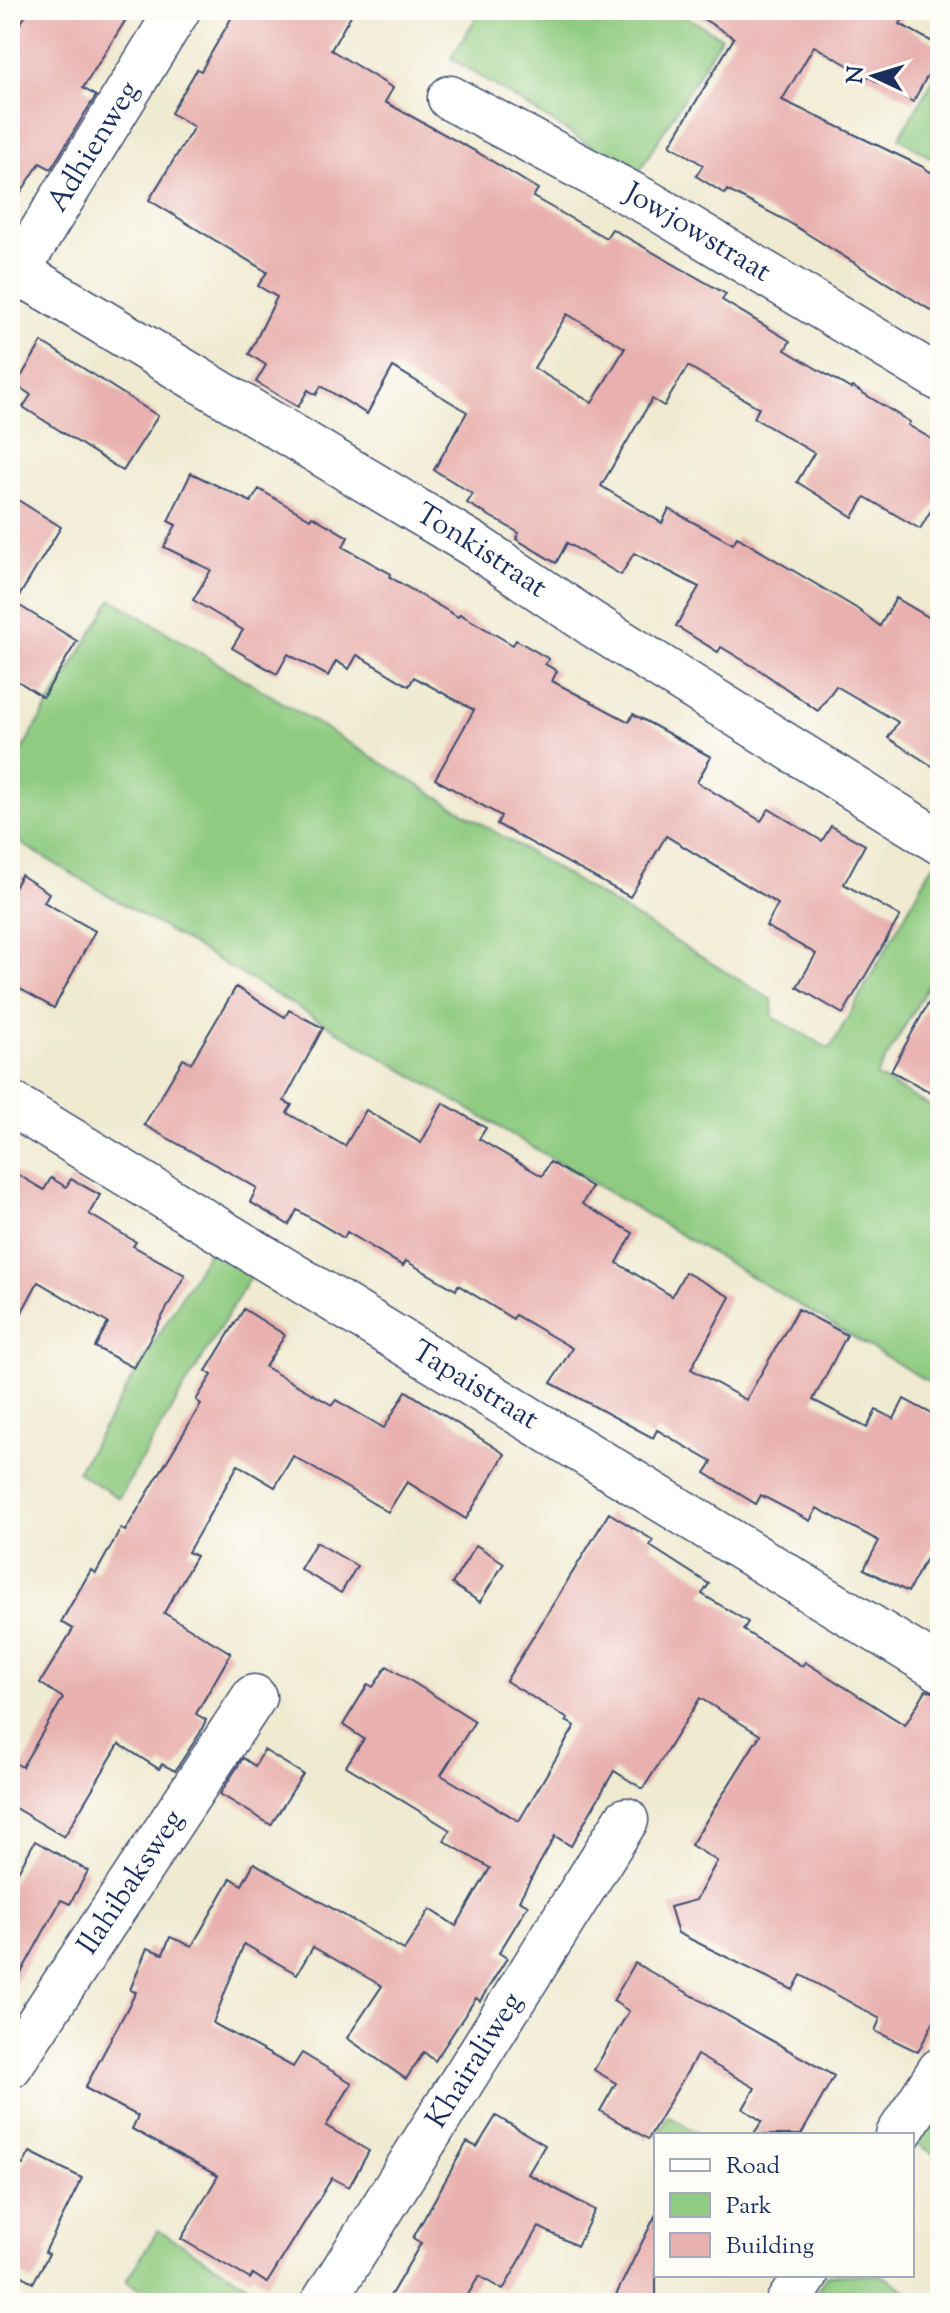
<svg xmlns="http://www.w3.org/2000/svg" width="950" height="2313" font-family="'Sorts Mill Goudy',serif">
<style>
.green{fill:#8fcb80;stroke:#557d6f;stroke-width:2}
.building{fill:#e8b1af;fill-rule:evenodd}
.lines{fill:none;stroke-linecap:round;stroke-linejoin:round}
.street-casing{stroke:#3b4b6f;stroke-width:47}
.street{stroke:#fff;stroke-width:44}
.labels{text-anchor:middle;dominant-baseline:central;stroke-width:8;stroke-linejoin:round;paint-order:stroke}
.street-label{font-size:30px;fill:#1b2f5e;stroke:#fdfcf7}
</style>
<rect width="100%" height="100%" fill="#fdfcf7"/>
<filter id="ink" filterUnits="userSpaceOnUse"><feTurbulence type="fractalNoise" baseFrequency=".0125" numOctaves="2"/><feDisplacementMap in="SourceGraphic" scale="16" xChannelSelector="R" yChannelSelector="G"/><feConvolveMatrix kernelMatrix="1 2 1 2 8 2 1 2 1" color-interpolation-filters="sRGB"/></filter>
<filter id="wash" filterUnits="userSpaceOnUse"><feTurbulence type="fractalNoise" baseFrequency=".006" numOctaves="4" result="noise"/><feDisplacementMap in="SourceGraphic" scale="32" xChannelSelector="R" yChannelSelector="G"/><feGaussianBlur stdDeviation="1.8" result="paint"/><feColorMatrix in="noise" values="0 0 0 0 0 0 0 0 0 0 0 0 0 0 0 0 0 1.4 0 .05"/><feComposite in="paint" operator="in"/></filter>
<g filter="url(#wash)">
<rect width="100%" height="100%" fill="#efead0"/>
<g class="green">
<polygon points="481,10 675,10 721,37 637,175 451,58"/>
<polygon points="940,68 940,163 899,138"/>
<polygon points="112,599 772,1000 773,1017 830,1049 933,865 940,869 940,965 876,1076 940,1112 939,1388 10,837 10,770"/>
<polygon points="217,1237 259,1262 119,1498 77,1472"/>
<polygon points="940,2094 940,2158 912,2140"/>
<polygon points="668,2116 669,2116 700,2135 657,2135"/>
<polygon points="158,2230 276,2303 161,2303 126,2281"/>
<polygon points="827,2275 882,2275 925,2303 826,2303 814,2296"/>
</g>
<g id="blocks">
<g class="building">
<polygon points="29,10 132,10 83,88 96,96 85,113 51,169 40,163 10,209 10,40"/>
<path d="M236,10H354L331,50L393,88L385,102L477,152L538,189L533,197L606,238L612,229L726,294L722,300L790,341L785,350L851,389L853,387L910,422L908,425L940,444V495L920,529L865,497L853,517L797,482L814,453L754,418L759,408L688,366L664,406L652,399L601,486L662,523L669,509L733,544L737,537L856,608L880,626L896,598L940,624V771L888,738L898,722L836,686L818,711L761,671L721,647L718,652L676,626L699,587L634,553L621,575L567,543L556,563L516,539L519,533L467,503L473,494L434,470L467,412L393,367L367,414L321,386L316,395L308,390L298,407L256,382L266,365L249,354L277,297L258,286L267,272L149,200L194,127L171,113L197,69L201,71ZM567,314L625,348L592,403L534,368Z"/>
<polygon points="689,10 908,10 900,24 940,46 940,53 913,102 814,46 782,100 921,166 940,178 940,316 785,220 727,190 725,194 696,176 703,165 670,145 734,38"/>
<polygon points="42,342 158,416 123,471 23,407 31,395 16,385"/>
<polygon points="191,473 251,502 259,489 310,519 312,516 348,537 343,547 391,574 390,577 458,617 460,614 513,645 516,640 549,659 545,664 557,671 552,681 629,722 633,714 711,757 697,782 761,821 769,809 822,841 831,826 865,845 844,884 900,916 843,1014 797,987 816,954 766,926 778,904 666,836 630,897 497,824 501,816 435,779 474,710 414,677 409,686 357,655 349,669 336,661 328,676 288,654 277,674 232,648 243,630 193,600 211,570 164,547 176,525 168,521"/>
<polygon points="10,495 61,527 15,603 77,641 43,697 10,676"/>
<polygon points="21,875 49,893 44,902 95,931 54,1008 10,983 10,884 15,886"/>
<polygon points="940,982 940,1075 930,1092 891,1071"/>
<polygon points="236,987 285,1017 289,1010 323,1028 284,1101 292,1105 287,1113 345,1146 366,1110 421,1143 443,1103 486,1128 479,1139 542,1176 550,1162 592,1187 582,1204 633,1233 617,1263 672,1296 685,1272 730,1297 691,1369 746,1400 798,1309 847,1335 813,1400 867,1428 876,1410 894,1419 904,1399 940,1418 940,1502 931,1525 940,1532 908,1592 864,1569 879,1541 817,1508 810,1521 761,1495 756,1504 705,1473 712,1462 657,1430 653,1438 551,1383 572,1348 515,1315 513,1319 458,1285 456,1290 406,1261 403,1266 347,1232 344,1238 297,1210 289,1225 250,1202 257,1188 144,1125 183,1059 191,1063"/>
<polygon points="10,1170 44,1190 51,1178 66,1187 71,1179 100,1195 89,1214 136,1242 133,1246 185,1275 134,1368 95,1347 108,1323 38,1282 10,1334"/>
<polygon points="244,1309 285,1335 265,1367 332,1405 336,1400 384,1428 406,1391 505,1454 466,1519 407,1482 388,1512 293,1456 275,1487 238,1465 188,1552 196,1556 164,1613 231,1653 196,1714 206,1720 200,1733 175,1771 162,1764 159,1769 119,1744 64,1837 10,1805 10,1760 22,1767 63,1698 40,1683 73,1629 61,1622 91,1570 96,1573 121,1528 125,1531 201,1404 196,1400 212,1375 206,1371"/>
<polygon points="609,1513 653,1540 650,1546 709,1584 702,1594 748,1622 743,1630 802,1666 805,1662 905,1725 926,1690 940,1694 940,2009 918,2052 875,2031 880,2019 801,1975 793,1990 678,1933 670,1907 696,1900 717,1861 691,1845 760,1735 700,1698 643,1789 614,1771 571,1846 555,1836 519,1900 528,1905 499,1953 507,1958 480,2001 476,1998 435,2061 424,2052 406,2079 347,2038 382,1986 313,1947 297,1974 244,1944 213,2023 293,2067 302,2053 352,2083 326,2126 369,2151 349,2187 332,2178 267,2283 253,2274 250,2279 181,2239 218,2176 132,2129 138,2116 85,2088 136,1992 130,1990 147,1948 163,1954 170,1937 192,1946 231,1878 242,1885 254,1863 404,1950 430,1909 456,1926 490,1868 444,1841 450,1830 346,1766 364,1739 343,1725 368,1684 373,1687 387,1666 475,1721 441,1775 519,1821 575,1726 566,1721 568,1719 506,1681"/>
<polygon points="316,1542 357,1566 341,1593 300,1569"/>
<polygon points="476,1545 504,1563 480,1602 452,1584"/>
<polygon points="264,1750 303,1774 271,1825 220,1794 243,1758 255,1766"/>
<polygon points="35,1841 88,1871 70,1904 61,1900 10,1993 10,1886"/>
<polygon points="635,1963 834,2076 801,2135 753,2135 762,2121 743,2109 755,2088 697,2055 648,2139 600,2111 616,2083 594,2070 629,2011 613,2001"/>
<polygon points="496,2116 545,2145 528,2174 595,2210 577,2246 539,2227 503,2290 479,2276 463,2303 386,2303 421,2243 413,2238 467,2142 477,2147"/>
<polygon points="30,2152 82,2178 45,2252 49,2254 33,2283 10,2267 10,2158 23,2165"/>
<polygon points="656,2214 656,2303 612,2303"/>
</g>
</g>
</g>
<g filter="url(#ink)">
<use href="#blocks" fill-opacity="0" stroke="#3b4b6f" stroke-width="2"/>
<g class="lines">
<defs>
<g id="street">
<path id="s1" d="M450,98L650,204L940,379"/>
<path id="s2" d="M17,271L474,545L592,624L940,842"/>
<path id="s3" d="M10,283L178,10"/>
<path id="s4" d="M10,1103L940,1669"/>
<path id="s5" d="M10,2066L254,1697"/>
<polyline points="898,2135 940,2070"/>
<path id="s6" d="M323,2303L626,1820"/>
<polyline points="788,2303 806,2275"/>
</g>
</defs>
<use href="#street" class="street-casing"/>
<use href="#street" class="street"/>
</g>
</g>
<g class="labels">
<g class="street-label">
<text stroke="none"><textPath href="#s3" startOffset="160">Adhienweg</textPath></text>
<text stroke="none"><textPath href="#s1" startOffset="282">Jowjowstraat</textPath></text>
<text stroke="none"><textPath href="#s2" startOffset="542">Tonkistraat</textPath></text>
<text stroke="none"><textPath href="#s4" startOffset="544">Tapaistraat</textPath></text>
<text stroke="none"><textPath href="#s5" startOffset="220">Ilahibaksweg</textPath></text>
<text stroke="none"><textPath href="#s6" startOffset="286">Khairaliweg</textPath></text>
</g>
</g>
<rect width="950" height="2313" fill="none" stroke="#fdfcf7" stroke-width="40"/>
<rect x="654" y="2133" width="260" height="144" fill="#fdfcf7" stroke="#a3aaba" stroke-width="2"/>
<rect x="670" y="2159" width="40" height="12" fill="#ffffff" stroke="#a3aaba" stroke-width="2"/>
<text x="726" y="2173" font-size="24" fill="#1b2f5e">Road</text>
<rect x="670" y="2193" width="40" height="24" fill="#8fcb80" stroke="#a3aaba" stroke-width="2"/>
<text x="726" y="2213" font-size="24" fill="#1b2f5e">Park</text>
<rect x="670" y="2233" width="40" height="24" fill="#e8b1af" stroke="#a3aaba" stroke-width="2"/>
<text x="726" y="2253" font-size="24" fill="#1b2f5e">Building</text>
<g transform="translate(874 76) rotate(274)" stroke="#fdfcf7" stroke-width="6" paint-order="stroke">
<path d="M0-6L14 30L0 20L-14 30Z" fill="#1b2f5e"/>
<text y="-12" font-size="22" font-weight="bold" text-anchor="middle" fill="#1b2f5e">N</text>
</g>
</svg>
